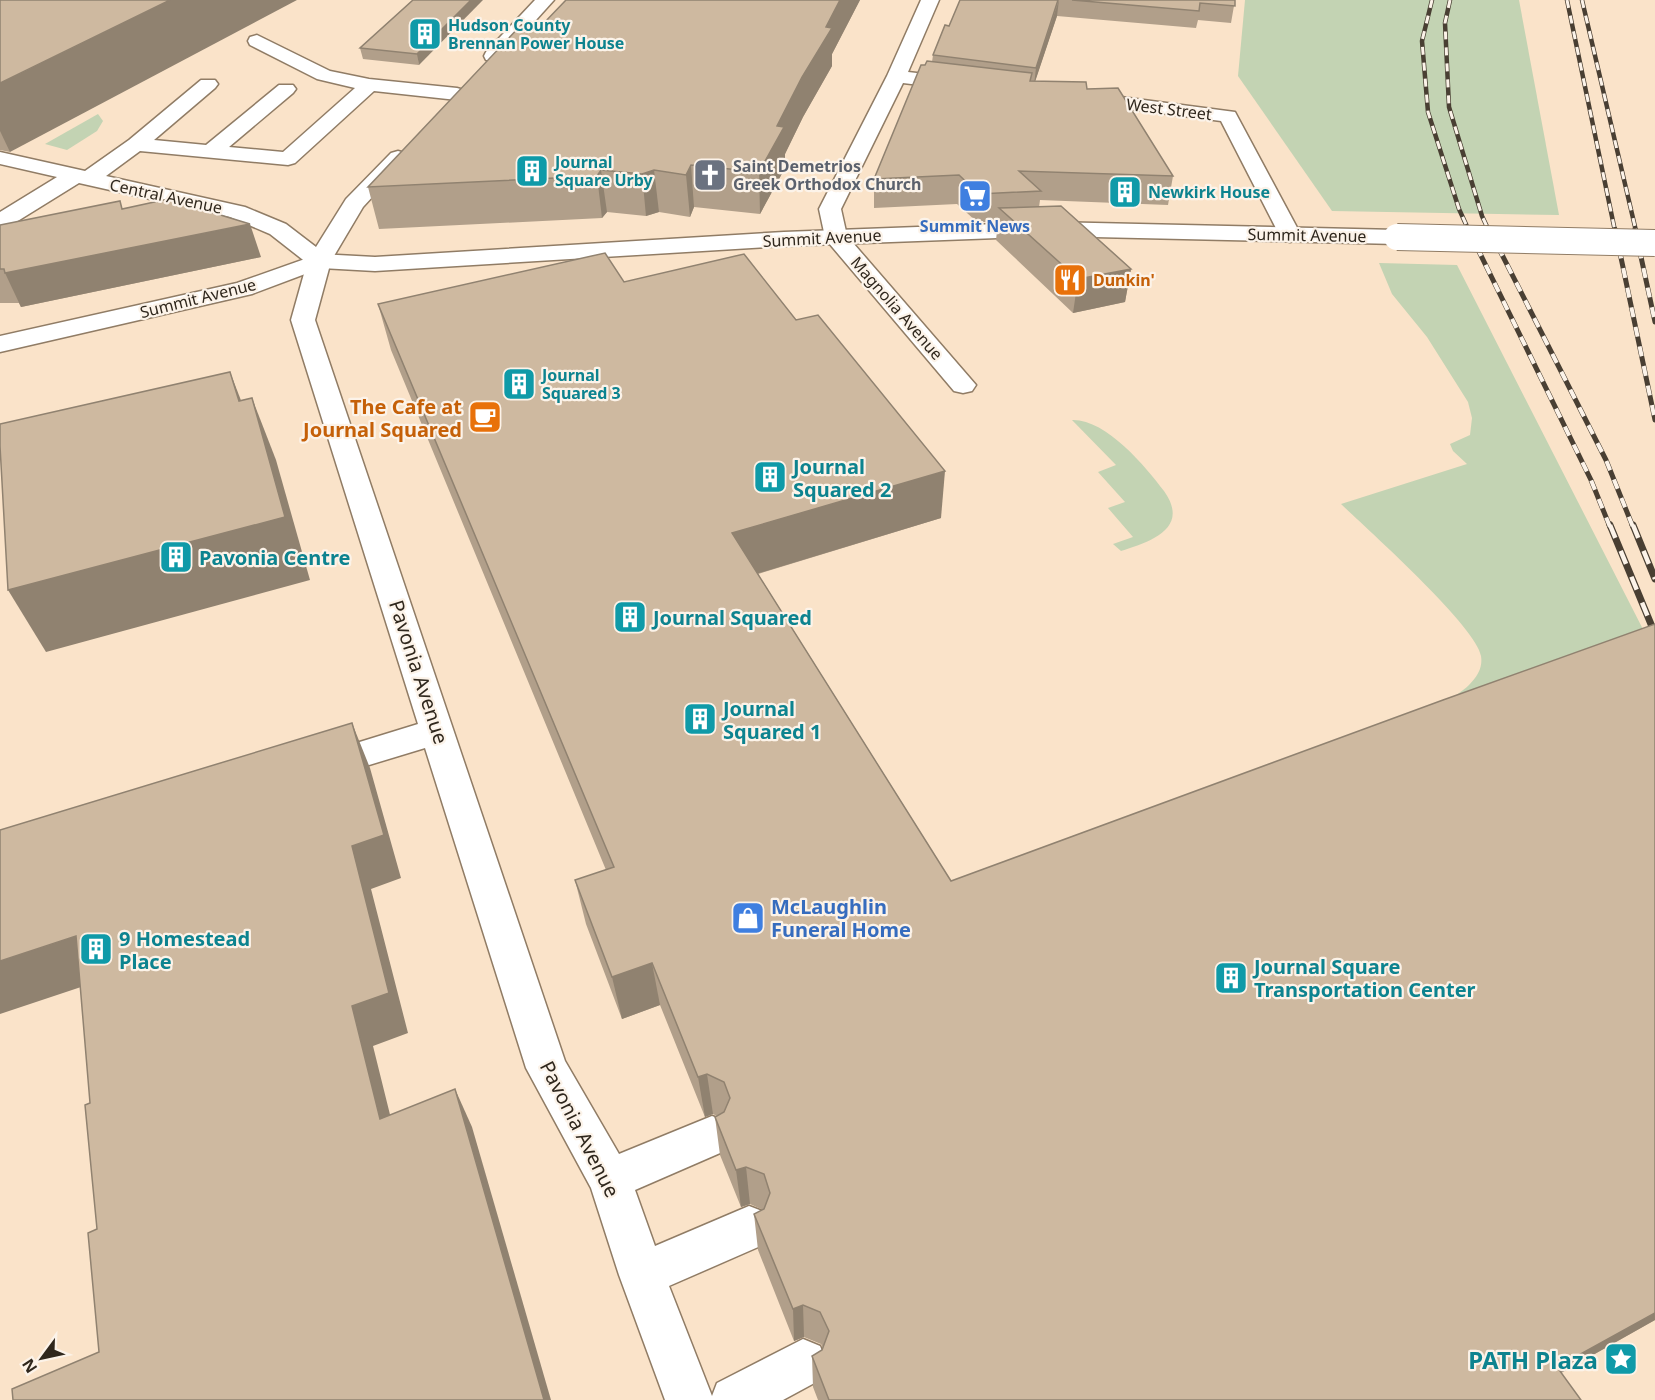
<svg xmlns="http://www.w3.org/2000/svg" width="1655" height="1400" font-family="'Noto Sans',sans-serif">
<style>
.green{fill:#c3d3b3}
.lines{fill:none;stroke-linecap:round;stroke-linejoin:round}
.minor-casing{stroke:#907c65;stroke-width:3}
.major-casing{stroke:#907c65;stroke-width:3}
.minor{fill:#fff;fill-rule:evenodd}
.major{fill:#fff;fill-rule:evenodd}
.rail-far2-casing{stroke:#493f33;stroke-width:4.5}
.rail-far1-casing{stroke:#493f33;stroke-width:5}
.rail-casing{stroke:#493f33;stroke-width:7}
.rail-far2{stroke:#fcf3e9;stroke-width:3;stroke-dasharray:8;stroke-linecap:butt}
.rail-far1{stroke:#fcf3e9;stroke-width:4;stroke-dasharray:10;stroke-linecap:butt}
.rail{stroke:#fcf3e9;stroke-width:4.5;stroke-dasharray:14;stroke-linecap:butt}
.major-bridge-casing{stroke:#907c65;stroke-width:28;stroke-linecap:butt}
.major-bridge{stroke:#fff;stroke-width:26}
.wall{fill:#b19f8a}
.shaded-wall{fill:#908270}
.building{fill:#ceb9a0;stroke:#908270;stroke-width:1.5}
.labels{text-anchor:middle;dominant-baseline:central;stroke-width:4.5;stroke-linejoin:round;paint-order:stroke}
.far-culture-label{font-size:16px;font-weight:bold;fill:#0d838f;stroke:#fcf3e9;text-anchor:start}
.far-street-label{font-size:16px;fill:#2f271d;stroke:#fcf3e9}
.far-worship-label{font-size:16px;font-weight:bold;fill:#5b616d;stroke:#fcf3e9;text-anchor:start}
.far-shop-label{font-size:16px;font-weight:bold;fill:#366cbe;stroke:#fcf3e9}
.far-food-label{font-size:16px;font-weight:bold;fill:#c56008;stroke:#fcf3e9;text-anchor:start}
.food-label{font-size:20px;font-weight:bold;fill:#c56008;stroke:#fcf3e9;text-anchor:end}
.culture-label{font-size:20px;font-weight:bold;fill:#0d838f;stroke:#fcf3e9;text-anchor:start}
.street-label{font-size:20px;fill:#2f271d;stroke:#fcf3e9}
.shop-label{font-size:20px;font-weight:bold;fill:#366cbe;stroke:#fcf3e9;text-anchor:start}
.near-culture-label{font-size:24px;font-weight:bold;fill:#0d838f;stroke:#fcf3e9;text-anchor:end}
</style>
<rect width="100%" height="100%" fill="#fae3c9"/>
<g class="green">
<polygon points="1245,0 1519,0 1559,215 1332,211 1238,76"/>
<polygon points="98,114 103,121 97,131 67,150 45,144"/>
<path d="M1379,263L1457,265L1650,643L1455,696C1468,687 1484,674 1481,656C1477,627 1367,529 1341,504L1467,464L1453,451L1450,444L1470,435L1472,418L1468,402L1427,337L1392,294Z"/>
<path d="M1072,420C1106,419 1145,466 1164,491C1191,529 1149,542 1121,551L1113,544L1133,537L1108,508L1125,502L1098,472L1116,465Z"/>
</g>
<g class="lines">
<defs>
<g id="minor">
<polygon points="535,0 554,0 500,60 486,60 484,56 486,52"/>
<polygon points="921,0 939,0 908,72 960,78 967,80 970,84 967,88 960,90 903,83 841,209 847,236 976,385 972,391 963,393 954,391 828,242 825,237 819,209 887,76"/>
<polygon points="257,35 330,71 369,79 457,88 464,90 467,94 464,98 457,100 374,91 295,163 288,165 140,151 106,176 245,207 286,224 316,247 346,199 391,153 398,151 405,153 409,157 363,207 331,261 315,320 565,1061 619,1154 712,1116 727,1122 733,1136 727,1150 635,1190 655,1246 749,1206 765,1212 771,1228 765,1244 669,1286 712,1396 717,1383 803,1339 820,1346 827,1363 820,1380 783,1400 665,1400 619,1275 591,1188 526,1068 425,748 323,779 311,775 306,766 311,757 418,724 291,320 307,263 270,234 230,217 79,183 8,227 0,229 0,212 57,177 0,164 0,152 85,171 129,140 201,80 215,80 218,84 215,88 154,140 206,145 279,85 293,85 296,89 293,93 229,147 283,152 355,88 317,79 250,45 248,41 250,37"/>
<polygon points="1083,92 1235,112 1301,235 1298,240 1290,242 1282,240 1221,121 1076,102 1073,98 1076,94"/>
</g>
<polygon id="major" points="1050,222 1397,230 1405,232 1408,237 1405,242 1397,244 1050,236 784,246 375,271 321,268 252,294 0,352 0,336 237,283 319,254 375,257 784,232"/>
</defs>
<use href="#minor" class="minor-casing"/>
<use href="#major" class="major-casing"/>
<use href="#minor" class="minor"/>
<use href="#major" class="major"/>
<defs>
<g id="rail-far2">
<polyline points="1432,0 1422,41 1428,112 1459,209 1469,231"/>
<polyline points="1450,0 1445,23 1449,107 1482,216 1489,231"/>
<polyline points="1567,0 1615,231"/>
<polyline points="1582,0 1636,231"/>
</g>
<g id="rail-far1">
<polyline points="1468,229 1591,480 1610,527"/>
<polyline points="1489,229 1606,460 1633,527"/>
<polyline points="1615,229 1655,420"/>
<polyline points="1635,229 1655,322"/>
</g>
<g id="rail">
<polyline points="1610,525 1655,634"/>
<polyline points="1633,525 1655,579"/>
</g>
</defs>
<use href="#rail-far2" class="rail-far2-casing"/>
<use href="#rail-far1" class="rail-far1-casing"/>
<use href="#rail" class="rail-casing"/>
<use href="#rail-far2" class="rail-far2"/>
<use href="#rail-far1" class="rail-far1"/>
<use href="#rail" class="rail"/>
<defs>
<polyline id="major-bridge" points="1397,237 1655,243"/>
</defs>
<use href="#major-bridge" class="major-bridge-casing"/>
<use href="#major-bridge" class="major-bridge"/>
</g>
<g class="wall">
<polygon points="0,0 10,152 0,150"/>
<polygon points="413,0 419,65 363,59 360,48"/>
<polygon points="566,0 860,0 832,54 832,66 803,117 785,154 785,168 760,214 694,207 690,217 659,212 646,216 607,212 602,218 379,229 368,187 542,25"/>
<polygon points="960,0 1235,0 1231,23 1198,20 1196,28 1057,16 1035,81 1087,89 1173,176 1168,205 1040,200 1039,207 1131,269 1125,302 1073,313 996,240 998,222 977,222 957,204 874,208 874,179 925,65 932,62 933,55 949,26"/>
<polygon points="123,209 261,257 21,307 19,303 0,303 0,225"/>
<polygon points="624,282 941,518 758,574 951,881 1655,1320 1561,1373 1581,1400 818,1400 813,1387 812,1356 822,1350 823,1348 821,1344 804,1337 794,1341 758,1250 754,1214 763,1210 750,1204 741,1207 720,1155 715,1117 717,1116 713,1114 705,1117 660,1005 622,1019 586,924 575,880 606,870 391,350 378,304"/>
</g>
<g class="shaded-wall">
<polygon points="170,0 297,0 10,152 0,131 0,83"/>
<polygon points="471,0 483,0 419,65 417,54"/>
<polygon points="840,0 860,0 832,54 832,66 803,117 785,154 785,168 760,214 759,172 777,126 826,27"/>
<polygon points="1059,0 1057,16 1034,85 1036,68"/>
<polygon points="691,165 694,207 690,217 686,175"/>
<polygon points="601,170 607,212 602,218 597,176"/>
<polygon points="654,170 659,212 646,216 642,174"/>
<polygon points="250,224 261,257 21,307 5,273"/>
<polygon points="1131,269 1125,302 1073,313 1078,279"/>
<polygon points="230,372 254,434 239,401"/>
<polygon points="252,398 276,460 310,580 46,652 8,590"/>
<polygon points="945,471 941,518 736,580 732,533"/>
<polygon points="352,723 370,768 401,878 371,889 408,1033 373,1046 400,1155 380,1119 352,1006"/>
<polygon points="76,936 108,978 0,1014 0,961"/>
<polygon points="652,963 660,1005 622,1019 612,977"/>
<polygon points="707,1074 713,1114 705,1117 698,1077"/>
<polygon points="455,1089 472,1127 551,1400 544,1400"/>
<polygon points="746,1167 750,1204 741,1207 736,1170"/>
<polygon points="803,1305 804,1337 794,1341 793,1309"/>
<polygon points="1655,1313 1655,1320 1518,1397 1557,1367"/>
</g>
<g class="building">
<polygon points="0,0 170,0 0,83"/>
<polygon points="413,0 471,0 417,54 360,48"/>
<polygon points="566,0 840,0 826,27 832,28 802,77 777,126 784,127 759,172 691,165 686,175 654,170 642,174 601,170 597,176 368,187 523,23 542,25"/>
<polygon points="960,0 1058,0 1036,68 933,55 945,25 949,26"/>
<polygon points="1072,0 1235,0 1235,6 1200,3 1199,11"/>
<polygon points="927,61 1032,73 1030,81 1086,82 1087,89 1118,88 1173,176 1019,171 1041,191 979,194 959,175 874,179 921,65 925,65"/>
<polygon points="168,199 250,224 5,273 4,269 0,269 0,225 120,201 122,209"/>
<polygon points="1061,206 1131,269 1078,279 999,208"/>
<polygon points="605,253 624,282 744,254 796,320 818,315 945,471 732,533 951,881 1443,700 1655,624 1655,1313 1557,1367 1581,1400 829,1400 812,1356 822,1350 829,1331 820,1312 803,1305 793,1309 754,1214 764,1209 770,1193 764,1174 746,1167 736,1170 715,1117 724,1112 730,1098 724,1082 707,1074 698,1077 652,963 612,977 575,880 614,867 378,304"/>
<polygon points="230,372 239,401 252,398 285,517 8,590 0,446 0,424"/>
<polygon points="352,723 384,835 352,846 389,993 352,1006 380,1119 455,1089 544,1400 13,1400 12,1389 99,1352 88,1233 97,1229 85,1105 90,1103 76,936 0,961 0,830"/>
</g>
<defs>
<symbol id="building-square" viewBox="-11 -11 22 22"><rect x="-9" y="-9" width="18" height="18" rx="4" fill="#0f9aa8" stroke="#fcf3e9"/><path d="M-4-6H4V6H1V3H-1V6H-4ZM-2.5-4.3h1.7v1.8h-1.7ZM.8-4.3h1.7v1.8H.8ZM-2.5-1h1.7V.8h-1.7ZM.8-1h1.7V.8H.8Z" fill="#fff"/></symbol>
<symbol id="church-square" viewBox="-11 -11 22 22"><rect x="-9" y="-9" width="18" height="18" rx="4" fill="#6b7280" stroke="#fcf3e9"/><path d="M-1.2-6h2.4v3.5h3.3v2.4h-3.3V6h-2.4V-.1h-3.3v-2.4h3.3Z" fill="#fff"/></symbol>
<symbol id="supermarket-square" viewBox="-11 -11 22 22"><rect x="-9" y="-9" width="18" height="18" rx="4" fill="#3f7fe0" stroke="#fcf3e9"/><path d="M-6-5.5h2.5l.6 2H6L4.5 2H-2.5L-4.4-4H-6ZM-1.5 3.2a1.3 1.3 0 1 0 .1 0ZM3 3.2a1.3 1.3 0 1 0 .1 0Z" fill="#fff"/></symbol>
<symbol id="restaurant-square" viewBox="-11 -11 22 22"><rect x="-9" y="-9" width="18" height="18" rx="4" fill="#e8710a" stroke="#fcf3e9"/><path d="M-5-6h1v4h1v-4h1v4h1v-4h1v5L-1.5 .5V6h-2V.5L-5-1ZM5-6V6H3V1.5H1.5Q1.5-4 5-6Z" fill="#fff"/></symbol>
<symbol id="cafe-square" viewBox="-11 -11 22 22"><rect x="-9" y="-9" width="18" height="18" rx="4" fill="#e8710a" stroke="#fcf3e9"/><path d="M-5.5-4.5H6V0H3Q3 3.5 0 3.5H-2.5Q-5.5 3.5-5.5 0ZM3-3.2v2h1.7v-2ZM-6 4.5H4V6H-6Z" fill="#fff"/></symbol>
<symbol id="shop-square" viewBox="-11 -11 22 22"><rect x="-9" y="-9" width="18" height="18" rx="4" fill="#3f7fe0" stroke="#fcf3e9"/><path d="M-5-2.5h2.3a2.7 3.5 0 0 1 5.4 0H5L5.5 6h-11ZM-1.5-2.5h3a1.5 2.3 0 0 0-3 0Z" fill="#fff"/></symbol>
<symbol id="sight-square" viewBox="-11 -11 22 22"><rect x="-9" y="-9" width="18" height="18" rx="4" fill="#0f9aa8" stroke="#fcf3e9"/><path d="M0-6L1.8-2.2L6-1.7L2.9 1.2L3.7 5.4L0 3.3L-3.7 5.4L-2.9 1.2L-6-1.7L-1.8-2.2Z" fill="#fff"/></symbol>
</defs>
<g fill-rule="evenodd">
<use href="#building-square" x="406" y="15" width="38" height="38"/>
<use href="#building-square" x="513" y="152" width="38" height="38"/>
<use href="#church-square" x="691" y="156" width="38" height="38"/>
<use href="#building-square" x="1106" y="173" width="38" height="38"/>
<use href="#supermarket-square" x="956" y="177" width="38" height="38"/>
<use href="#restaurant-square" x="1051" y="261" width="38" height="38"/>
<use href="#building-square" x="500" y="365" width="38" height="38"/>
<use href="#cafe-square" x="466" y="398" width="38" height="38"/>
<use href="#building-square" x="751" y="458" width="38" height="38"/>
<use href="#building-square" x="157" y="538" width="38" height="38"/>
<use href="#building-square" x="611" y="598" width="38" height="38"/>
<use href="#building-square" x="681" y="700" width="38" height="38"/>
<use href="#shop-square" x="729" y="899" width="38" height="38"/>
<use href="#building-square" x="77" y="930" width="38" height="38"/>
<use href="#building-square" x="1212" y="959" width="38" height="38"/>
<use href="#sight-square" x="1602" y="1340" width="38" height="38"/>
</g>
<g class="labels">
<g class="far-culture-label">
<text x="448" y="25">Hudson County<tspan x="448" dy="18">Brennan Power House</tspan></text>
<text x="555" y="162">Journal<tspan x="555" dy="18">Square Urby</tspan></text>
<text x="1148" y="192">Newkirk House</text>
<text x="542" y="375">Journal<tspan x="542" dy="18">Squared 3</tspan></text>
</g>
<g class="far-street-label">
<text transform="translate(1169 109) rotate(7)">West Street</text>
<text transform="translate(166 196) rotate(12)">Central Avenue</text>
<text transform="translate(1307 235) rotate(1)">Summit Avenue</text>
<text transform="translate(822 238) rotate(-3)">Summit Avenue</text>
<text transform="translate(198 298) rotate(-14)">Summit Avenue</text>
<text transform="translate(897 308) rotate(49)">Magnolia Avenue</text>
</g>
<g class="far-worship-label">
<text x="733" y="166">Saint Demetrios<tspan x="733" dy="18">Greek Orthodox Church</tspan></text>
</g>
<g class="far-shop-label">
<text x="975" y="226">Summit News</text>
</g>
<g class="far-food-label">
<text x="1093" y="280">Dunkin'</text>
</g>
<g class="food-label">
<text x="462" y="406">The Cafe at<tspan x="462" dy="23">Journal Squared</tspan></text>
</g>
<g class="culture-label">
<text x="793" y="466">Journal<tspan x="793" dy="23">Squared 2</tspan></text>
<text x="199" y="557">Pavonia Centre</text>
<text x="653" y="617">Journal Squared</text>
<text x="723" y="708">Journal<tspan x="723" dy="23">Squared 1</tspan></text>
<text x="119" y="938">9 Homestead<tspan x="119" dy="23">Place</tspan></text>
<text x="1254" y="966">Journal Square<tspan x="1254" dy="23">Transportation Center</tspan></text>
</g>
<g class="street-label">
<text transform="translate(419 672) rotate(72)">Pavonia Avenue</text>
<text transform="translate(580 1129) rotate(63)">Pavonia Avenue</text>
</g>
<g class="shop-label">
<text x="771" y="906">McLaughlin<tspan x="771" dy="23">Funeral Home</tspan></text>
</g>
<g class="near-culture-label">
<text x="1598" y="1359">PATH Plaza</text>
</g>
</g>
<g transform="translate(42 1358) rotate(237)" stroke="#fcf3e9" stroke-width="4.5" paint-order="stroke">
<path d="M0-4.5L10 22L0 15L-10 22Z" fill="#2f271d"/>
<text y="-9" font-size="16" font-weight="bold" text-anchor="middle" fill="#2f271d">N</text>
</g>
</svg>
